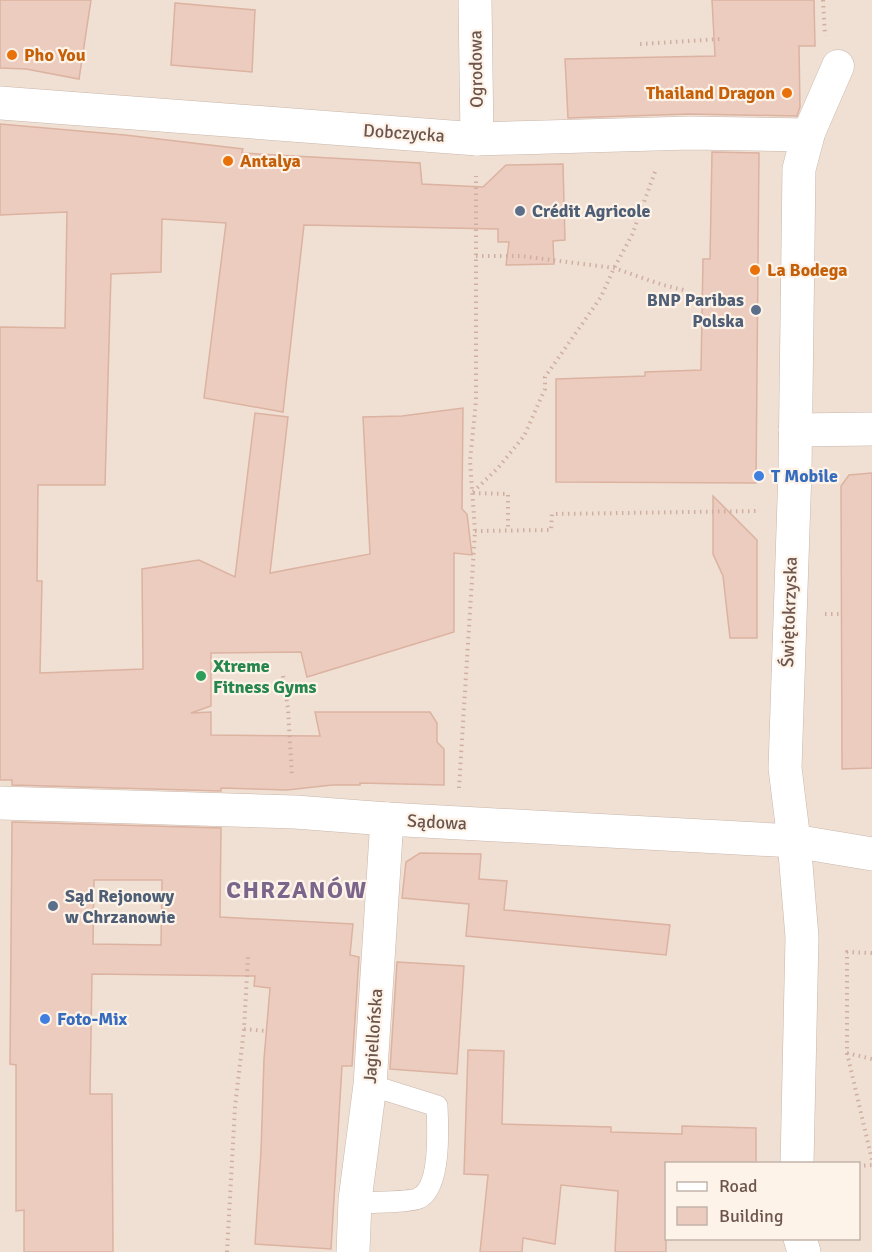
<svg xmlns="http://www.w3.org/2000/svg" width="872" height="1252" font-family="Signika,sans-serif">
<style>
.residential{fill:#f0e0d3;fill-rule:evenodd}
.building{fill:#ebccbe;stroke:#dcb2a1;stroke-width:1.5;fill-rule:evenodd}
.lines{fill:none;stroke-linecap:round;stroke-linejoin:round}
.service-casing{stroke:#c8b6ab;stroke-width:22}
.pedestrian-casing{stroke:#c8b6ab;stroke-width:33}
.minor-casing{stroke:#c8b6ab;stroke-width:34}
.path{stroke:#d0afa2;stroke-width:4;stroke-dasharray:1.5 4.5;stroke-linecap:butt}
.service{stroke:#fff;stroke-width:21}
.pedestrian{stroke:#fff;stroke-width:32}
.minor{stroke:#fff;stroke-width:33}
.food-dot{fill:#e8710a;stroke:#fdf3e9;stroke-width:2}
.service-dot{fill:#5c6f8a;stroke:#fdf3e9;stroke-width:2}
.shop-dot{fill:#3f7fe0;stroke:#fdf3e9;stroke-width:2}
.leisure-dot{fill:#2e9e5b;stroke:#fdf3e9;stroke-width:2}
.labels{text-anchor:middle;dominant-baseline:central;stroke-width:4.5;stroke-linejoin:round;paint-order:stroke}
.food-label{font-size:18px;font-weight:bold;fill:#c56008;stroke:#fdf3e9;text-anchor:start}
.street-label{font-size:18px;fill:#6e554c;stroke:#fdf3e9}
.service-label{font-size:18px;font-weight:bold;fill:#4e5e75;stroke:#fdf3e9;text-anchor:start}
.shop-label{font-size:18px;font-weight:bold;fill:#366cbe;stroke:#fdf3e9;text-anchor:start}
.leisure-label{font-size:18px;font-weight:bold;fill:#27864d;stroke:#fdf3e9;text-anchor:start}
.district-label{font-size:24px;font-weight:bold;letter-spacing:1.5px;fill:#7a658b;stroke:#fdf3e9}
</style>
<rect width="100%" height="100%" fill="#f9efe4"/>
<path class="residential" d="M0,0H872V1252H0ZM666,1164H858V1238H666Z"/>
<g class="building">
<polygon points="0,0 91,0 79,79 26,69 0,68"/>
<polygon points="712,0 814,0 815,46 799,46 800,107 797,116 689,114 568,118 565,59 715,56"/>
<polygon points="175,3 255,10 252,72 171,65"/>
<polygon points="0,124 125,135 243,149 242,153 420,163 422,184 483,187 506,165 563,164 565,240 553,241 554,264 506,265 509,242 498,242 498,229 304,225 283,412 204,398 226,223 162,219 161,272 111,274 105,485 38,485 37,581 42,581 40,673 143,669 142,569 199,560 235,577 255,413 288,417 270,573 370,554 363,417 402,416 463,408 462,509 467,514 472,555 454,553 454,632 307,677 301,652 211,653 211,706 191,713 211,712 211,735 320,736 315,712 430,712 437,723 437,742 444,749 444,785 360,783 360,785 332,785 287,790 221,788 221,791 12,785 12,780 0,780 0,327 65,328 67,212 0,215"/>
<polygon points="712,152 759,153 756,483 556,482 556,379 645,376 645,372 701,370 703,259 710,259"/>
<polygon points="872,473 872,768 842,769 841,486 849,475"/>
<polygon points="713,496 757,540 757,638 730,638 723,576 713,554"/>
<path d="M12,822L221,828L220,917L353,924L350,955L359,957L352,1066H342L331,1249L255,1244L261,1151L264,1059L270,988L254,986L255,976L92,974L90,1094H112L113,1252H24V1210L16,1211V1065L10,1064ZM94,880H162L161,945L93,944Z"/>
<polygon points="420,853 481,854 479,879 507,881 504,910 670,925 666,955 466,936 469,904 402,898 406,862"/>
<polygon points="397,962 464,966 457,1074 390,1069"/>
<polygon points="468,1050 504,1051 502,1124 611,1127 611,1132 682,1134 682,1126 756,1128 756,1164 666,1164 666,1252 615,1252 618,1191 561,1185 555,1244 523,1238 522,1252 480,1252 488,1175 464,1174"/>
</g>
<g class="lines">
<defs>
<path id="service" d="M355,1200L364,1203C375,1202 412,1202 419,1198C441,1187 438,1127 437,1106L370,1085"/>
<polyline id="pedestrian" points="808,135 838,66"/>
<g id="minor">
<polyline points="475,0 477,139"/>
<polyline points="0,103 477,139 690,133 808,135 799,169 795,470 785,768 794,841 802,937 797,1164"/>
<polyline points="795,430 872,429"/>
<polyline points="0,803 295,812 387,819 794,841 872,854"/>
<polyline points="800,1238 804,1252"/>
<polyline points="353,1252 355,1200 370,1085 387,819"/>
</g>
</defs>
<use href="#service" class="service-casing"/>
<use href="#pedestrian" class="pedestrian-casing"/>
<use href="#minor" class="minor-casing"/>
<g class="path">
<polyline points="823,0 825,36"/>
<polyline points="640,44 721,39"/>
<polyline points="476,256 521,256 614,268 663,285 684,290"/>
<polyline points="473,492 498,468 524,436 545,389 545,377 601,297 614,268 632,235 656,169"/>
<polyline points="473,493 508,494 508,530"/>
<polyline points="475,531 551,530 552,514 759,511"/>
<polyline points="825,614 842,614"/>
<polyline points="283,676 288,709 292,776"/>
<polyline points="459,788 475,531 470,461 476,401 476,176"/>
<polyline points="872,953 847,952 847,1053 872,1160"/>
<polyline points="244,1029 266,1031"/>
<polyline points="847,1053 872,1059"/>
<polyline points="858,1166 872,1165"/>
<polyline points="227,1252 235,1107 244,1029 248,956"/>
</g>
<use href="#service" class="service"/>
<use href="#pedestrian" class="pedestrian"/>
<use href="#minor" class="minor"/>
</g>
<g class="food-dot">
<circle cx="12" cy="55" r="6"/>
<circle cx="787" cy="93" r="6"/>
<circle cx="228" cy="161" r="6"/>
<circle cx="755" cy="270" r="6"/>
</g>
<g class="service-dot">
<circle cx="520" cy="211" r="6"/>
<circle cx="756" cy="310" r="6"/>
<circle cx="53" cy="906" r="6"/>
</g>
<g class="shop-dot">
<circle cx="759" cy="476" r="6"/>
<circle cx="45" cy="1019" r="6"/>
</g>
<circle class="leisure-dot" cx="201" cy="676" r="6"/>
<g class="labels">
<g class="food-label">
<text x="24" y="55">Pho You</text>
<text x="775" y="93" text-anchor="end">Thailand Dragon</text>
<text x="240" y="161">Antalya</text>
<text x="767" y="270">La Bodega</text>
</g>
<g class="street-label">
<text transform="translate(476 69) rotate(-91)">Ogrodowa</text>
<text transform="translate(404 133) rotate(4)">Dobczycka</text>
<text transform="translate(789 612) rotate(-88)">Świętokrzyska</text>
<text transform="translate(437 822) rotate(3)">Sądowa</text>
<text transform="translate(373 1036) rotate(-86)">Jagiellońska</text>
</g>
<g class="service-label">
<text x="532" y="211">Crédit Agricole</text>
<text x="744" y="300" text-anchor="end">BNP Paribas<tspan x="744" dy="21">Polska</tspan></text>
<text x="65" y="896">Sąd Rejonowy<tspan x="65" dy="21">w Chrzanowie</tspan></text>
</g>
<g class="shop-label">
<text x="771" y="476">T Mobile</text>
<text x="57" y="1019">Foto-Mix</text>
</g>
<g class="leisure-label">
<text x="213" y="666">Xtreme<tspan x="213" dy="21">Fitness Gyms</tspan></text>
</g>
<g class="district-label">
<text x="297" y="890">CHRZANÓW</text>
</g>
</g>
<rect x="665" y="1162" width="195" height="78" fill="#fdf3e9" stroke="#c4b4aa" stroke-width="1.5"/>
<rect x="677" y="1182" width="30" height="9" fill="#ffffff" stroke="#c4b4aa" stroke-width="1.5"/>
<text x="719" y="1192" font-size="18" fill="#6e554c">Road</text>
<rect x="677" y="1207" width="30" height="18" fill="#ebccbe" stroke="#c4b4aa" stroke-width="1.5"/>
<text x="719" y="1222" font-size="18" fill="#6e554c">Building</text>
</svg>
